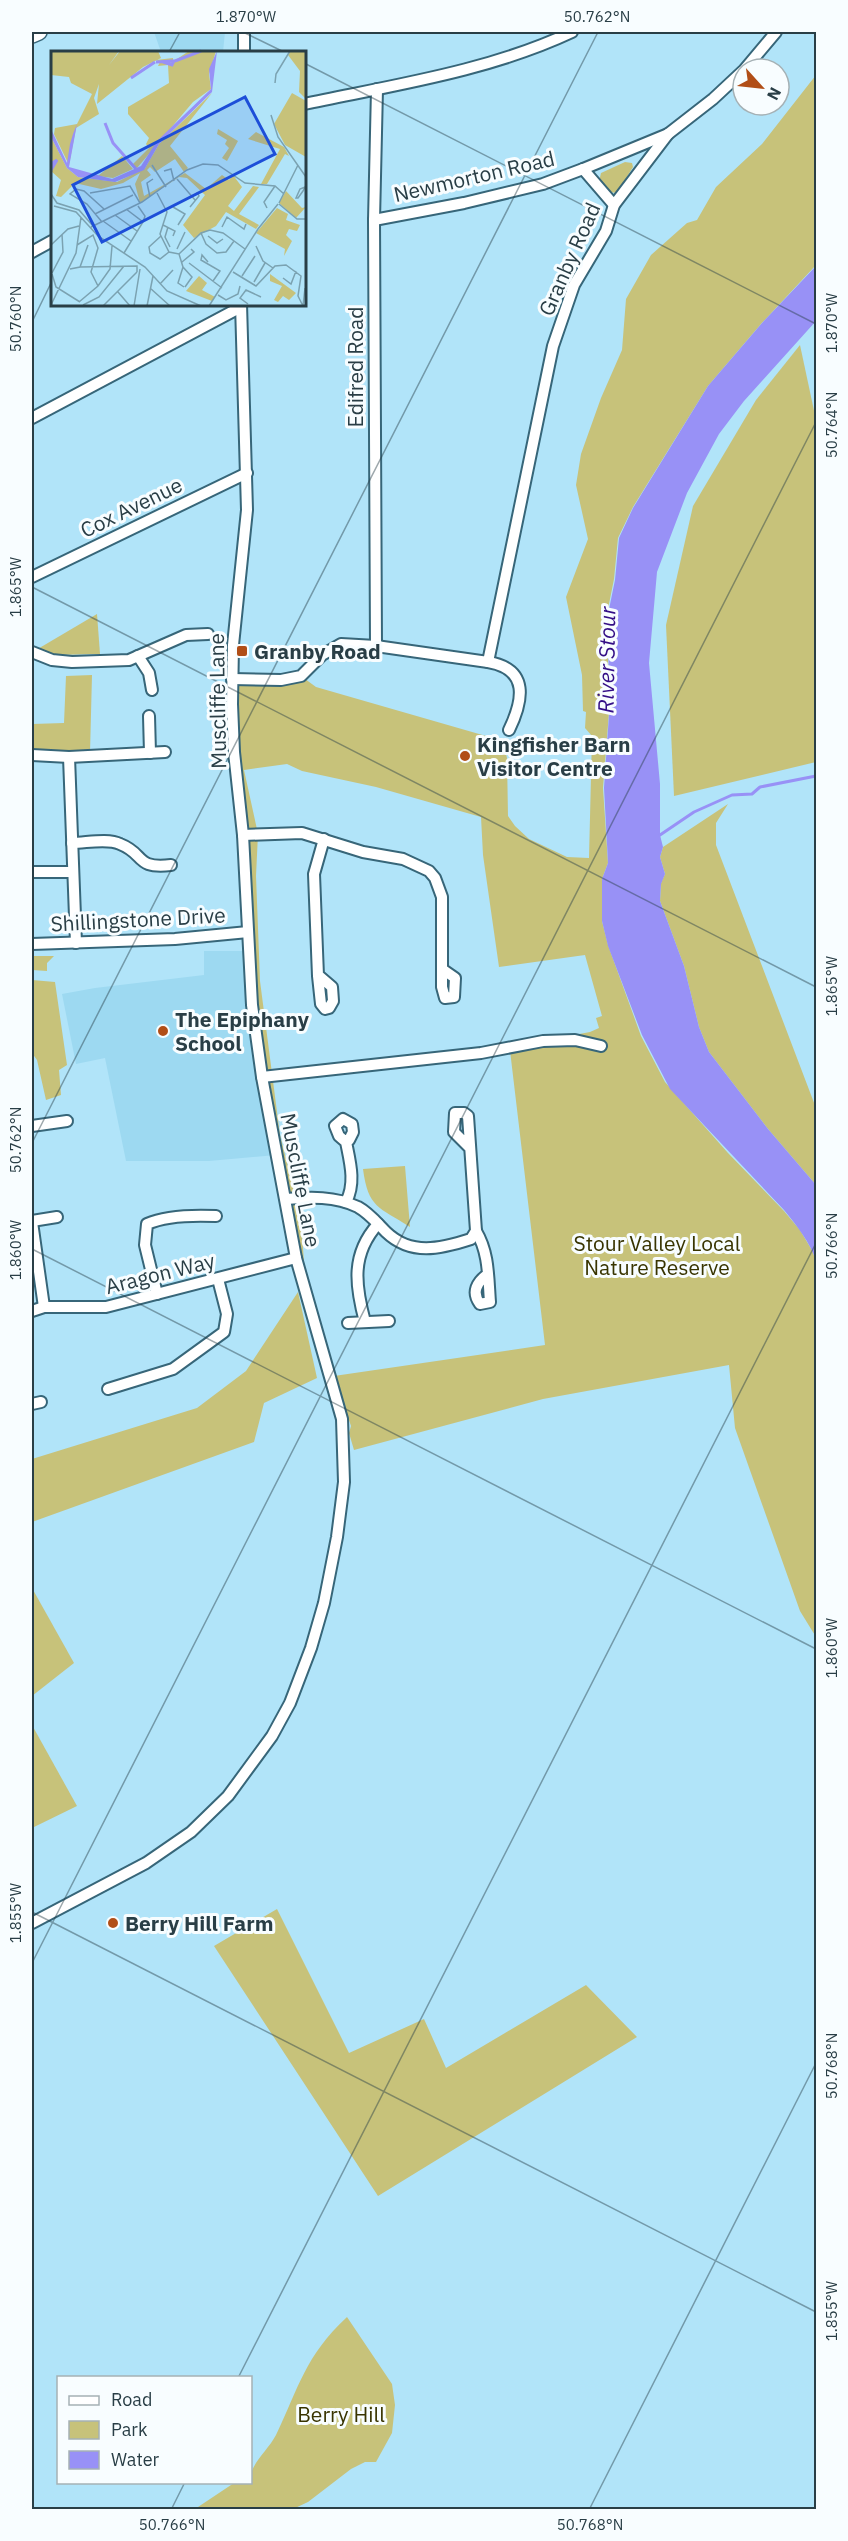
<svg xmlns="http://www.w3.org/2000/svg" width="848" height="2541" font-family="'IBM Plex Sans',sans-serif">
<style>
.built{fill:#9dd9f1}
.green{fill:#c7c27a}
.water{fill:#9891f6}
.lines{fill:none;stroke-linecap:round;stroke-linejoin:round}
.stream{stroke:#9891f6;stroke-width:3}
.street-casing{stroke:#376679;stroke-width:14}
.primary-casing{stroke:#376679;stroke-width:18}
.street{stroke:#fff;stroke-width:10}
.primary{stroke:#fff;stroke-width:15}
.ticks{fill:none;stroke:#293e46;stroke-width:1.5;stroke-opacity:0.45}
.poi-dot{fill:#b14e17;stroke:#f8fdff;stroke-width:2}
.labels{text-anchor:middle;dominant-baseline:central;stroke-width:6;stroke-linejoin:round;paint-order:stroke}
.street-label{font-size:21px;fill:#293e46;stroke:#f8fdff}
.poi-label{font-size:21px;font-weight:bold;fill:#293e46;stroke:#f8fdff;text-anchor:start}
.park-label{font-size:21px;fill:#383400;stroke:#f8fdff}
.water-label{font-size:22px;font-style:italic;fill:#330e86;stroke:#f8fdff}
.inset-river{fill:none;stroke:#9891f6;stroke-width:3}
.inset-road{fill:none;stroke:#7ba2b1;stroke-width:1.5}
.view{fill:#1d4ed8;fill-opacity:0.15;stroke:#1d4ed8;stroke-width:3}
.inset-edge{fill:none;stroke:#293e46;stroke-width:3}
.neatline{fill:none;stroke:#293e46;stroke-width:2}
.ticks-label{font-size:15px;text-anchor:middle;fill:#293e46}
</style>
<rect width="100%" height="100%" fill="#b1e4f9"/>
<g class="built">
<polygon points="154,32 225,32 223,52 161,52"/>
<polygon points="204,951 248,951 276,1155 209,1161 126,1161 105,1058 76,1064 62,994 95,988 204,975"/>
</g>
<g class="green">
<polygon points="816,75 816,265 761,324 708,386 633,507 618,538 614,579 606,619 610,700 603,788 608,863 602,879 602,921 608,945 641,1036 665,1082 728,1153 784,1211 800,1230 813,1252 816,1263 816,1637 800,1611 735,1428 729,1365 543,1399 354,1450 349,1433 351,1426 334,1376 545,1345 509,1042 541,1036 574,1035 590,1032 599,1028 596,1018 602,1016 585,955 499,967 483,855 481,817 376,787 302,771 287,764 244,770 258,834 256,876 260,981 280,1135 296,1198 302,1235 307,1302 262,1077 232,679 301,676 316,687 486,736 505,750 507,758 508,816 515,826 529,839 567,857 589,858 592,736 585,728 586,712 583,711 582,675 566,597 588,539 576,485 581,454 601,398 622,350 626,299 651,255 687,223 697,220 716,187 762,144"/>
<polygon points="625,162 632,163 633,167 617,193 609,192 599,182 601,173"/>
<polygon points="800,345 816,420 816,762 674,796 666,625 693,506 756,400"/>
<polygon points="97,614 100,654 54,655 36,650"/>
<polygon points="92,675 90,753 32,754 32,724 64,723 66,676"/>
<polygon points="728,804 716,823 716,845 816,1108 816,1185 768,1129 709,1052 699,1027 684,966 660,901 661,883 665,874 660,857 663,847"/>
<polygon points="32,956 54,956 47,963 47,971 32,970"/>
<polygon points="32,980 55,982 67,1065 59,1070 61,1095 46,1100 37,1060 32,1053"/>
<path d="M405,1166L410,1227C379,1207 368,1208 363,1169Z"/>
<polygon points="298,1292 317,1378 264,1403 254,1442 32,1522 32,1459 197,1408 246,1371"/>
<polygon points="32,1588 74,1663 32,1696"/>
<polygon points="32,1725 77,1806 32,1828"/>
<polygon points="277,1909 349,2053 424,2019 446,2068 586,1985 637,2037 378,2196 214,1946"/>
<path d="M347,2317L392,2384L395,2405L392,2433L376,2462H365L351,2469L308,2502L293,2509H195L234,2483L250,2482C250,2463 267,2452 276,2435C299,2387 305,2356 347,2317Z"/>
</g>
<path class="water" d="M816,266V321L744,401L719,434L687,493L657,572L649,663L660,784V835L663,847L660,857L665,874L661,884L660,901L684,966L699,1027L709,1052L768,1129L816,1185V1261C810,1242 797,1226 784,1210L670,1089L642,1035L608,946L602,921V879L608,863L604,788L610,700L607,619L615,580L619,538L633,508L708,386L762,323Z"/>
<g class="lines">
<polyline class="stream" points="660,835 694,812 732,795 752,794 760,787 816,776"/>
<defs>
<g id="street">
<polyline points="244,32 244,52"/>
<polyline points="745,69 776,32"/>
<path d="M304,104C394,85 489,71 572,32"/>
<polyline points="583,169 614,205"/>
<polyline points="374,220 464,203 543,184 583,169 668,134 713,99 743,71"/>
<polyline points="32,252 52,241"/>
<polyline points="32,418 241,307"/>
<polyline points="32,577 247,473"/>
<polyline points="376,646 374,220 377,89"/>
<polyline points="32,652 52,660 72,662 129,660 186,635 208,634"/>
<polyline points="138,656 149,673 152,690"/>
<path d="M488,662C530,669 523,701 509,730"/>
<polyline points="232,679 281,680 301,676 322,655 341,644 376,646 488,662 553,346 574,285 606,231 614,205 668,134"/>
<polyline points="149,716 150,753"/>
<polyline points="32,755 69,757 165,752"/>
<polyline points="69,757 76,943"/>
<polyline points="243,835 302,833 363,852 403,859 429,871 435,878 442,897 442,987 445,998 454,997 455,978 442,969"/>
<path d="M72,843C86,843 108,838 120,844C146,854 134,869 171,865"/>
<polyline points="32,872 73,872"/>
<polyline points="32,944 175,939 248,932"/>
<polyline points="318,975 332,987 333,1001 329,1008 325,1009 321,1004 318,976 314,874 324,839"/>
<polyline points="262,1077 481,1053 543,1041 575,1040 601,1046"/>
<polyline points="32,1126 67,1121"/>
<path d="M346,1142L339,1136L335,1126L343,1119L352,1124L353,1132L349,1140L346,1142C350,1162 356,1183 346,1202"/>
<path d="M286,1199C310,1197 335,1196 358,1207C369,1213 377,1223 386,1232C411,1256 440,1249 471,1239L476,1231L468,1116L464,1113H455L454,1132L470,1148"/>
<polyline points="32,1221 57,1217"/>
<polyline points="32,1222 44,1307"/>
<path d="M476,1231C489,1253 488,1276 490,1302L480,1304C471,1292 477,1282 488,1274"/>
<path d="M157,1294L145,1245L147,1224C167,1215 194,1215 216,1216"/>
<polyline points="32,1311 44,1307 106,1307 296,1258"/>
<path d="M365,1322C355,1285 351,1254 378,1224"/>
<polyline points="348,1323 389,1321"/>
<polyline points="108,1389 173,1369 224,1332 227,1314 218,1279"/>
<polyline points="32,1404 41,1402"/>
<polyline points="32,1923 146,1863 191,1832 228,1796 272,1736 290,1703 311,1648 324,1603 337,1537 344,1482 342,1419 296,1258 262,1077 252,1005 243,835 234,752 232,704 233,645 247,510 241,304"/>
</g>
<polyline id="primary" points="32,35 39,32"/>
</defs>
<use href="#street" class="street-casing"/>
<use href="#primary" class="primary-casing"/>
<use href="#street" class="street"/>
<use href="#primary" class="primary"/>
</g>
<path class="ticks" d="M243,32L284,52M169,52L180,32M304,63L816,324M32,322L52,281M32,587L816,987M32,1143L598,32M32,1249L816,1649M32,1912L816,2312M32,1963L816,422M238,2378L816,1243M171,2510L185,2482M589,2510L816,2063"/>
<g class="poi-dot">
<rect x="236" y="645" width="12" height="12" rx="3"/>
<circle cx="465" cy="756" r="6"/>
<circle cx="163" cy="1031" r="6"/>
<circle cx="113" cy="1923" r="6"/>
</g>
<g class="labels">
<g class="street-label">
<text transform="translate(474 176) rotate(-13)">Newmorton Road</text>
<text transform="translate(569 259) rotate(-66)">Granby Road</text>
<text transform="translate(355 367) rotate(-90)">Edifred Road</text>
<text transform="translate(131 507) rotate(-26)">Cox Avenue</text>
<text transform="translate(217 701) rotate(-91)">Muscliffe Lane</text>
<text transform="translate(138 919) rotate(-3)">Shillingstone Drive</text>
<text transform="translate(301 1180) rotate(79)">Muscliffe Lane</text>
<text transform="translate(160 1273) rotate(-14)">Aragon Way</text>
</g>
<g class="poi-label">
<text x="254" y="651">Granby Road</text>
<text x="477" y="744">Kingfisher Barn<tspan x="477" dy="24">Visitor Centre</tspan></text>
<text x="175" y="1019">The Epiphany<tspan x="175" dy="24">School</tspan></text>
<text x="125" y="1923">Berry Hill Farm</text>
</g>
<g class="park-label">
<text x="657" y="1243">Stour Valley Local<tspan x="657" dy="24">Nature Reserve</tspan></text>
<text x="341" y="2414">Berry Hill</text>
</g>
<g class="water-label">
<text transform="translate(606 660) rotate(-89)">River Stour</text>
</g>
</g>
<g transform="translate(51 51)">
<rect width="255" height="255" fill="#b1e4f9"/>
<path d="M0,0H68L58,14L69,0H107L110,7L92,16L46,53L48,33L43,47L48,63L25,77L18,114L3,83L4,77L26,73L41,43L20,32L18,26L0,24ZM138,0H165L158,23L160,38L142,51L86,117L81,114L98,97L95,93L98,87L77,63V56L118,32L117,14L107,15L109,11L105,9L122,7V10L113,11L117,14ZM240,0H255V48L248,41L249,20L237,4ZM161,42L119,95L137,117L133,121L124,108L104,121L99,116L96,119L100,124L90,131L93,145L134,122L155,138L171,124L178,129L182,124L191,136L177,155L183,160L202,135L208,136L188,163L208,174L205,178L175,161L165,175L143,187L132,174L154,144L136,127L128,126L89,152L84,133L89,122L72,132L50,138L24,132L10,146L5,145L10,129L0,120V86L16,117L27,126L66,131L94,117L108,93ZM241,42L255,50V106L234,94L223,73ZM167,78L187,90L176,110L171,107L178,97L174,93L176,89L166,83ZM205,81L233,96L238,105L234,103L216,133H210L229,98L197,88ZM71,105L82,118L62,127L47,125ZM235,140L251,157L255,156L245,167L228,152ZM226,157L237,163L235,169L249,174L246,180L238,178L235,184L241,190L233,205L234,198L205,182ZM219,223L245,242L238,249L232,245L227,251L223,249L231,235L219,230ZM148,225L156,232L151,239L164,246L161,250L135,240Z" fill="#c7c27a"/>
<path d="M166,0L161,41L108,93L93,119L64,131L27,126L16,117L0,86V78L16,112L19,93L22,83L26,73L18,116L61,128L90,115L106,90L160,38L158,18Z" fill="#9891f6"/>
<path class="inset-river" d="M124,10L150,0M105,11L123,10L121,14L112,11M80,27L104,11M54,72L62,92L85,118M0,113L6,109L0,119"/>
<path class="inset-road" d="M224,32L225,23L239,0M220,64L227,86L255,126M101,114L115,136M113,120L120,118L123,130M126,128L144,149M254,136L252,140L247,147H245L249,138L254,136H255M39,142L79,135L89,152M106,142L116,161L109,183L118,201L128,203L150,182L159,179L172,182L194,198M0,143L6,152L28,159L42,175M99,146L96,132L102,128M228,152L247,114M228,153L246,168H255M3,155L25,161L47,185L94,216L116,240L150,255M87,155L94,165L92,171M122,156L134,163L127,174M139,156L148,145L146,141M216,157L213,151L224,135M44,163L82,144M64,164L86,180M52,170L80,190M51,171L36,153L19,143L25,138L33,140L53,158M112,174L124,180L122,185M40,176L91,151L136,119L152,113L167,114L194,132L224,135L233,143M117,176L114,186L119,196M171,176L176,166L193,178L195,173M150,182L155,193L166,202L175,201L183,190M110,185L98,196L99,202L109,208L118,201M157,185L166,192L172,188M0,194L17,178L28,175M26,194L42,184L47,197L40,221L47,235M205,195L212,210L222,217M126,198L134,181M73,202L92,171L75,158M128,203L132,216L141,226L134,236M131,211L143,201L140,198M157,211L151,204L150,209L169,220L162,230M138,212L171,237M29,216L86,215V221M132,216L127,232L133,236M19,218L29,216L37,194M182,221L205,235L224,215L235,214L250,225L247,245L252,255M1,222L12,201L11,183M1,223L5,236L29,251M191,225L204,205M232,227L240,233L245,220M203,231L214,212M109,233L122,219M99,237L119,255M67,241L79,255M167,244L175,249L187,243L189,235M28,251L47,235L59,218L61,195M197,253L189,247L195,239L210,246M0,254L25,202L30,166M32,254L48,246L73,215M52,255L86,221M83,255L89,218M96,255L102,225M158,255L207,178L227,153M252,255L254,237"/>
<path class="view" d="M194,46L224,103L51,191L22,134Z"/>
<rect width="255" height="255" class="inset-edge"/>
</g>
<rect width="848" height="2541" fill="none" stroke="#f8fdff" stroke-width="66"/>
<rect x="57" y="2376" width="195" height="108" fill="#f8fdff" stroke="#a5b1b5" stroke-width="1.5"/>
<rect x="69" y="2396" width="30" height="9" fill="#ffffff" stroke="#a5b1b5" stroke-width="1.5"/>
<text x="111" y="2406" font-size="18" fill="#293e46">Road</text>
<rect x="69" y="2421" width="30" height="18" fill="#c7c27a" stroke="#a5b1b5" stroke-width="1.5"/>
<text x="111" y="2436" font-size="18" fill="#293e46">Park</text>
<rect x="69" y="2451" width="30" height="18" fill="#9891f6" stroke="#a5b1b5" stroke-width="1.5"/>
<text x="111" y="2466" font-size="18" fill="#293e46">Water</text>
<g transform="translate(761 87) rotate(117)"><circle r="28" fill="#f8fdff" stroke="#a5b1b5" stroke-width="1.5"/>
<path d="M0-4.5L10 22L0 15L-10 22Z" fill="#b14e17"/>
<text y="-9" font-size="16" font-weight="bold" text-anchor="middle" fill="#293e46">N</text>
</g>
<rect x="33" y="33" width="782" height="2475" class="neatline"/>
<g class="ticks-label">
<text x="246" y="22">1.870°W</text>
<text x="597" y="22">50.762°N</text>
<text transform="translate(16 319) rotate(-90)" y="5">50.760°N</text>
<text transform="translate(832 323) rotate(-90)" y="5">1.870°W</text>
<text transform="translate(832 425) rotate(-90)" y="5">50.764°N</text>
<text transform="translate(16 587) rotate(-90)" y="5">1.865°W</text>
<text transform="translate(832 986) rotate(-90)" y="5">1.865°W</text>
<text transform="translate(16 1140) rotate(-90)" y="5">50.762°N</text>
<text transform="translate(832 1246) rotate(-90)" y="5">50.766°N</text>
<text transform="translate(16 1250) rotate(-90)" y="5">1.860°W</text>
<text transform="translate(832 1648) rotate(-90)" y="5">1.860°W</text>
<text transform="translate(16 1913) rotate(-90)" y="5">1.855°W</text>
<text transform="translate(832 2066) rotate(-90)" y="5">50.768°N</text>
<text transform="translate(832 2311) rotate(-90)" y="5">1.855°W</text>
<text x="172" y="2530">50.766°N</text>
<text x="590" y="2530">50.768°N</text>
</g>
</svg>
